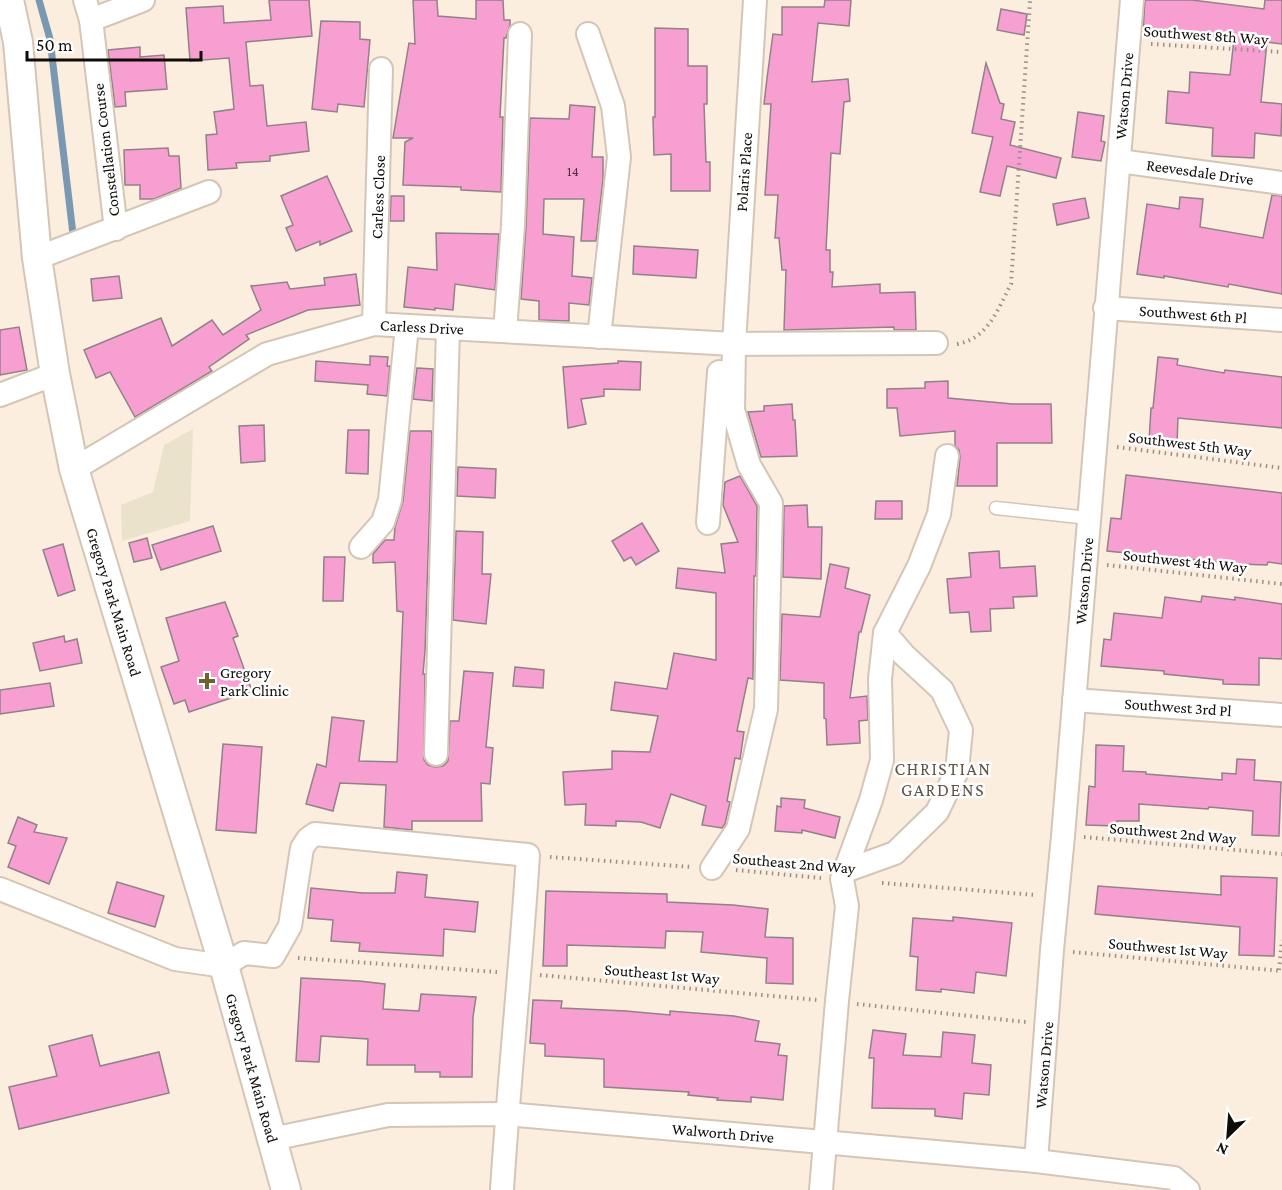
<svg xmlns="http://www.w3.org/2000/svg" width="1282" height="1190" font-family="'Crimson Pro',serif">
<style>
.commercial{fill:#ebe2cc}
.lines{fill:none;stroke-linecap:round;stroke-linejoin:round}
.stream{stroke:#7a98b2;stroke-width:7}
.building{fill:#f79fd1;stroke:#92808a;stroke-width:1.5}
.service-casing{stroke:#d3c6b6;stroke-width:15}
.minor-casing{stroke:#d3c6b6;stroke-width:26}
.tertiary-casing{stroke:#d3c6b6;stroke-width:32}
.path{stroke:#9a9085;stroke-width:4;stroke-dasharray:1.5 4.5;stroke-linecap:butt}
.service{stroke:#fff;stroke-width:12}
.minor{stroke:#fff;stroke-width:22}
.tertiary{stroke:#fff;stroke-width:28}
.poi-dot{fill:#6a6330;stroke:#fefefe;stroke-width:2}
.labels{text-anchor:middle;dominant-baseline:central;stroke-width:5;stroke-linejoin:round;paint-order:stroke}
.number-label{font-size:14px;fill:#493039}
.street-label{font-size:16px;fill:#0f0b06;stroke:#fefefe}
.poi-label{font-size:16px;fill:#0f0b06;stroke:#fefefe;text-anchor:start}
.neighbourhood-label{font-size:18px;letter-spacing:1.5px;fill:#615548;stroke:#fefefe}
</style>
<rect width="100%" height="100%" fill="#fceede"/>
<polygon class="commercial" points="193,429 190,521 122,541 121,505 153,492 164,445"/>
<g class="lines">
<polyline class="stream" points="39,0 50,39 73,234"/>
</g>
<g class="building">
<polygon points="269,0 309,0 312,36 246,42 250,86 263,85 267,126 306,122 309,151 270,156 270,161 236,163 237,168 208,170 206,135 217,134 214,112 234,109 229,58 190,61 186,8 223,6 224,23 271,20"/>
<polygon points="413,0 437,0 438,16 476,19 476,0 503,0 504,20 510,20 510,25 506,38 504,38 500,117 503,117 501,192 461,190 461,187 403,185 405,142 413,138 393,138 409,43 415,44"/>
<polygon points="825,0 851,0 849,26 818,23 812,82 848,79 850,101 844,102 840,154 831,153 826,250 830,250 830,272 833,272 832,287 880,284 880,293 915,292 916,330 894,330 894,327 784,330 786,270 782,270 779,238 775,238 778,195 765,195 771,104 764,104 767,78 773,34 782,35 782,7 824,7"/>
<polygon points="1145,0 1192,0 1264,9 1265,0 1282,0 1282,44 1267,42 1261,102 1282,104 1281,136 1255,133 1254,158 1212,156 1213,128 1166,123 1168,91 1189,93 1190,72 1230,75 1234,39 1161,29 1160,33 1143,31"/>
<polygon points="1001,9 1027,14 1024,35 997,30"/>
<polygon points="321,21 360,22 360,39 370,40 364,107 338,104 337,112 312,109"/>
<polygon points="655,28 688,29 688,66 707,66 707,104 704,104 706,162 710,162 710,191 671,191 671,154 654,155 653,117 655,117"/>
<polygon points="140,47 140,57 164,55 167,89 125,92 126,106 115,107 108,50"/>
<polygon points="986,63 1000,103 1004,104 1001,119 1015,122 1010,145 1061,158 1056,178 1007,166 1000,196 980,192 993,137 972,133"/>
<polygon points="570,105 595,107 592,157 603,157 603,179 596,241 581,241 584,199 544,199 543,234 574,237 572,276 592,278 589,305 569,303 569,321 539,320 539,301 521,299 526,226 530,118 569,119"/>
<polygon points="1078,112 1104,116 1101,141 1105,142 1101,161 1072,157"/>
<polygon points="168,148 169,156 179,156 181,188 154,199 140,199 140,185 125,185 124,150"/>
<polygon points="327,176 352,231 320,245 320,241 296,251 286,228 293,225 281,196"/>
<polygon points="1272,195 1282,196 1282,294 1229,284 1228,287 1164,276 1164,278 1137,274 1147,204 1179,209 1180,197 1203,199 1200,227 1263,238"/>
<polygon points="391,196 404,196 404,221 390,221"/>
<polygon points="1085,198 1089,218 1057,225 1053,204"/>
<polygon points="436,233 499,234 495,290 455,284 453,310 435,308 435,310 404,307 408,267 437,270"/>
<polygon points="634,246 698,250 696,278 633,274"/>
<polygon points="356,274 360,305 308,310 246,335 249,339 209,367 212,371 135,417 110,372 96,378 84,350 161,318 172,346 212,320 223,335 261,310 251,286 287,282 290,289 325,285 324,278"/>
<polygon points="119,276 122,298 93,301 91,279"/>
<polygon points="19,327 27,370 0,375 0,330"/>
<polygon points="370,356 388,357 387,366 390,366 387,396 367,394 368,385 315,381 316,361 370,365"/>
<polygon points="1158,357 1178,359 1177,365 1224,373 1225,370 1282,377 1282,428 1178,418 1177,443 1149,442 1151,408 1153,408"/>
<polygon points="618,361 641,362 640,390 604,389 604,396 581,399 586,424 568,428 563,367 618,363"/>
<polygon points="417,368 433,369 432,401 413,399"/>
<polygon points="948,381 948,398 1013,404 1051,404 1052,443 997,443 997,486 957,486 960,457 959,450 955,446 955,431 900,436 897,408 887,408 887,389 925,388 925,382"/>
<polygon points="792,404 793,420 795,420 797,456 761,457 748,412 764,411 764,406"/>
<polygon points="264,425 265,461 241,463 239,426"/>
<polygon points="348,430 369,430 368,474 346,473"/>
<polygon points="410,431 431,431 432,434 425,651 423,674 425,674 424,760 428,765 435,767 443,766 448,761 450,721 459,721 464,671 493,673 486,747 493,748 490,784 481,783 482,821 412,821 412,830 384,827 386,785 340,783 333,811 306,804 317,764 326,767 332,717 364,721 359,761 397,762 403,612 397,611 395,562 373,563 373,554 385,540 394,540 395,527 403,501"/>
<polygon points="458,467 496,469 495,498 457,496"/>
<polygon points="1126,475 1282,493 1282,564 1268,562 1267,565 1239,564 1107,551 1111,518 1121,519"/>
<polygon points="740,476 757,506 756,576 754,576 753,679 748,678 737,731 744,732 740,759 735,758 727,801 730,802 725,824 722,828 702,825 706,806 671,794 660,828 641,822 616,821 616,826 585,825 586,804 565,805 563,772 612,769 612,751 650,752 658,716 611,710 615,682 667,689 674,653 716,660 716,593 676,588 678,568 725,573 721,544 738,542 723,505 725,482"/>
<polygon points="876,501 902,501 902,519 875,519"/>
<polygon points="807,505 808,527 822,527 821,579 783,577 784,506"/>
<polygon points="642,523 659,551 636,565 631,557 624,561 612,541"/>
<polygon points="213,526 221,551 161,570 152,545"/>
<polygon points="456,531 483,532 482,574 491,574 486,624 453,620"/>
<polygon points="147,538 152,558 134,562 129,543"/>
<polygon points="63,544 75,590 58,596 43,550"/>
<polygon points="999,551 1000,568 1035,566 1037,596 1013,597 1014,608 990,609 991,631 971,632 969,612 950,613 947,579 971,577 969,553"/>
<polygon points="324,557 345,557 343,601 323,601"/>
<polygon points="830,564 849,568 845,588 870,595 861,632 859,632 850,698 867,696 868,720 859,721 860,743 827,745 826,719 824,718 824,683 780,680 782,614 820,617"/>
<polygon points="1202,596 1235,600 1235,597 1282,604 1282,659 1259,658 1259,685 1223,684 1223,680 1164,674 1164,671 1101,666 1104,639 1111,640 1114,613 1162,618 1165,597 1201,602"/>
<polygon points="225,602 238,636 233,638 252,691 189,712 185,700 174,704 161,667 179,661 166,618"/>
<polygon points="64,636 65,642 77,639 82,663 40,671 33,643"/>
<polygon points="515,667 544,670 543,688 513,686"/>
<polygon points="50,683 54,706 0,714 0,690"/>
<polygon points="223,744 262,747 256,833 216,830"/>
<polygon points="1096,745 1124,746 1123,771 1146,772 1146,774 1222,780 1222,773 1236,774 1237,759 1255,760 1254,780 1281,782 1279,836 1252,835 1253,811 1209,807 1208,809 1139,804 1139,821 1117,821 1116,826 1086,825 1089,786 1095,787"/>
<polygon points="781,798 805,800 804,808 840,817 835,838 802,830 802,833 775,831 777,806 781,807"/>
<polygon points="18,817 37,825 34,832 67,838 49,884 8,867 16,846 8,843"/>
<polygon points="397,872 427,875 425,897 478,902 475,932 444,929 443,956 359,951 360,943 331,941 333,920 308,918 311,888 363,893 395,893"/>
<polygon points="1221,876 1277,878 1274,956 1239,955 1240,927 1095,914 1098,886 1221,895"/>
<polygon points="117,882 164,896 155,927 108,913"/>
<polygon points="546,891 667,894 667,902 733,905 768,909 765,937 793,938 793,984 766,983 767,958 701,952 703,932 666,931 665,948 567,945 567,966 543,966"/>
<polygon points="953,917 1012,923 1006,976 976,972 974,993 941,989 941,992 916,990 918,957 910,956 913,918 953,921"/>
<polygon points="301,978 359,981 385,984 383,1009 419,1011 421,994 476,997 473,1017 472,1077 440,1077 440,1072 415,1072 415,1065 367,1065 368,1039 321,1036 319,1062 296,1061"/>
<polygon points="533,1000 562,1001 561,1008 626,1011 670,1015 670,1011 734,1016 759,1021 755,1041 780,1044 778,1055 787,1056 783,1100 751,1097 751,1102 717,1100 718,1098 688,1095 689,1092 604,1087 604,1059 545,1056 545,1044 530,1043"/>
<polygon points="873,1030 906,1034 903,1055 941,1057 943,1032 975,1035 972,1063 991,1065 989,1095 964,1093 962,1119 935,1116 935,1109 872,1108 874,1058 869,1058"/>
<polygon points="92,1035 100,1066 159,1052 169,1093 19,1129 9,1087 57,1076 49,1046"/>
</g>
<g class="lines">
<defs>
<polyline id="service" points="996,508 1089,518"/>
<g id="minor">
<polyline points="85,0 91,20 116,229"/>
<polyline points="91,20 143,0"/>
<polyline points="588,34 613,106 619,157 599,337"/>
<polyline points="1119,161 1282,183"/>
<polyline points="37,258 209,192"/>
<polyline points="1105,308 1282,320"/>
<polyline points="374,324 381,69"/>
<polyline points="505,331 513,225 520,34"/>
<polyline points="0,395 55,374"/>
<polyline points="74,469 267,354 374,324 734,344 936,343"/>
<polyline points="708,523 719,372"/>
<polyline points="361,547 383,522 390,500 407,326"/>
<polyline points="1074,700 1282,715"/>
<polyline points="436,754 448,329"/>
<polyline points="712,868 738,829 766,709 771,503 749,465 733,410 734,344 755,0"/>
<polyline points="845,871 895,853 937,812 957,771 961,730 942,690 904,655 885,633"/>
<path d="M0,889L175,959L224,966L244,953L273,956L290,926L302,848L308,839L315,834L528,855C521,967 509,1078 502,1190"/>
<polyline points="272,1139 388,1115 507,1114 1036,1161 1174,1178 1188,1190"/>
<polyline points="1036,1161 1052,950 1063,836 1132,0"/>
<polyline points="821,1190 837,1001 847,906 842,879 871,800 882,760 880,679 885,633 919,566 939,514 947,456"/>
</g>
<polyline id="tertiary" points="9,0 18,42 37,258 55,374 74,469 224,966 286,1190"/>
</defs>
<use href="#service" class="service-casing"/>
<use href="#minor" class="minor-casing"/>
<use href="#tertiary" class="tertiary-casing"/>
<g class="path">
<polyline points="1151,44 1282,52"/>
<path d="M957,344C988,339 998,309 1011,284L1030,1"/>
<polyline points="1117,447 1282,468"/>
<polyline points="1107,565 1282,584"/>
<polyline points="1084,837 1282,854"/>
<polyline points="550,857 692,867"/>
<polyline points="736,870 821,878"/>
<polyline points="882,883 1036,895"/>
<polyline points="1073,952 1282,971"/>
<polyline points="298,958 497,972"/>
<polyline points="1279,970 1282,940"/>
<polyline points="540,975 817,1000"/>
<polyline points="857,1004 1026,1022"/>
</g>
<use href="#service" class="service"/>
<use href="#minor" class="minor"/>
<use href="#tertiary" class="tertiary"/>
</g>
<path class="poi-dot" d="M204 672h6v6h6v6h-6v6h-6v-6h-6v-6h6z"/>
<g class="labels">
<g class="number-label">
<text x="573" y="171">14</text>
</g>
<g class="street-label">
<text transform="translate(1206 35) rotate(4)">Southwest 8th Way</text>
<text transform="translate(1124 96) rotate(-85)">Watson Drive</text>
<text transform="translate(106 150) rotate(-97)">Constellation Course</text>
<text transform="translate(744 172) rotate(-86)">Polaris Place</text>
<text transform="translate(1200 172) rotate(8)">Reevesdale Drive</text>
<text transform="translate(378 197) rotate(-88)">Carless Close</text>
<text transform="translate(1193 314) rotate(4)">Southwest 6th Pl</text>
<text transform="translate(422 327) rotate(3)">Carless Drive</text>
<text transform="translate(1190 444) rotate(7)">Southwest 5th Way</text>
<text transform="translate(1185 561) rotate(6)">Southwest 4th Way</text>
<text transform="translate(1084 581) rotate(-85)">Watson Drive</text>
<text transform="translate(114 602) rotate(73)">Gregory Park Main Road</text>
<text transform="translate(1178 707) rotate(4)">Southwest 3rd Pl</text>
<text transform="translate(1173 833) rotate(5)">Southwest 2nd Way</text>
<text transform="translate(794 863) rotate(5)">Southeast 2nd Way</text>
<text transform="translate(1168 948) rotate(5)">Southwest 1st Way</text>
<text transform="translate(662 974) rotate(5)">Southeast 1st Way</text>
<text transform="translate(1044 1065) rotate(-85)">Watson Drive</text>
<text transform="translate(252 1068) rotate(74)">Gregory Park Main Road</text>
<text transform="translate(723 1133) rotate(5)">Walworth Drive</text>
</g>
<g class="poi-label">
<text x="220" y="672">Gregory<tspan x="220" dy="18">Park Clinic</tspan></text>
</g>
<g class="neighbourhood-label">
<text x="943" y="769">CHRISTIAN<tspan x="943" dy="21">GARDENS</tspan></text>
</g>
</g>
<g transform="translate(1228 1136) rotate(205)" stroke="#fefefe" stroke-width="4.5" paint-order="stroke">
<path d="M0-4.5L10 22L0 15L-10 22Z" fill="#0f0b06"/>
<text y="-9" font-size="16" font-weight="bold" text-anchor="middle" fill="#0f0b06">N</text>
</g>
<path d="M27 51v9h174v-9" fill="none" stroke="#0f0b06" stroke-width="3"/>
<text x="36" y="51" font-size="18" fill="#0f0b06" stroke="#fefefe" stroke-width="4.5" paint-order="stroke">50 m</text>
</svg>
